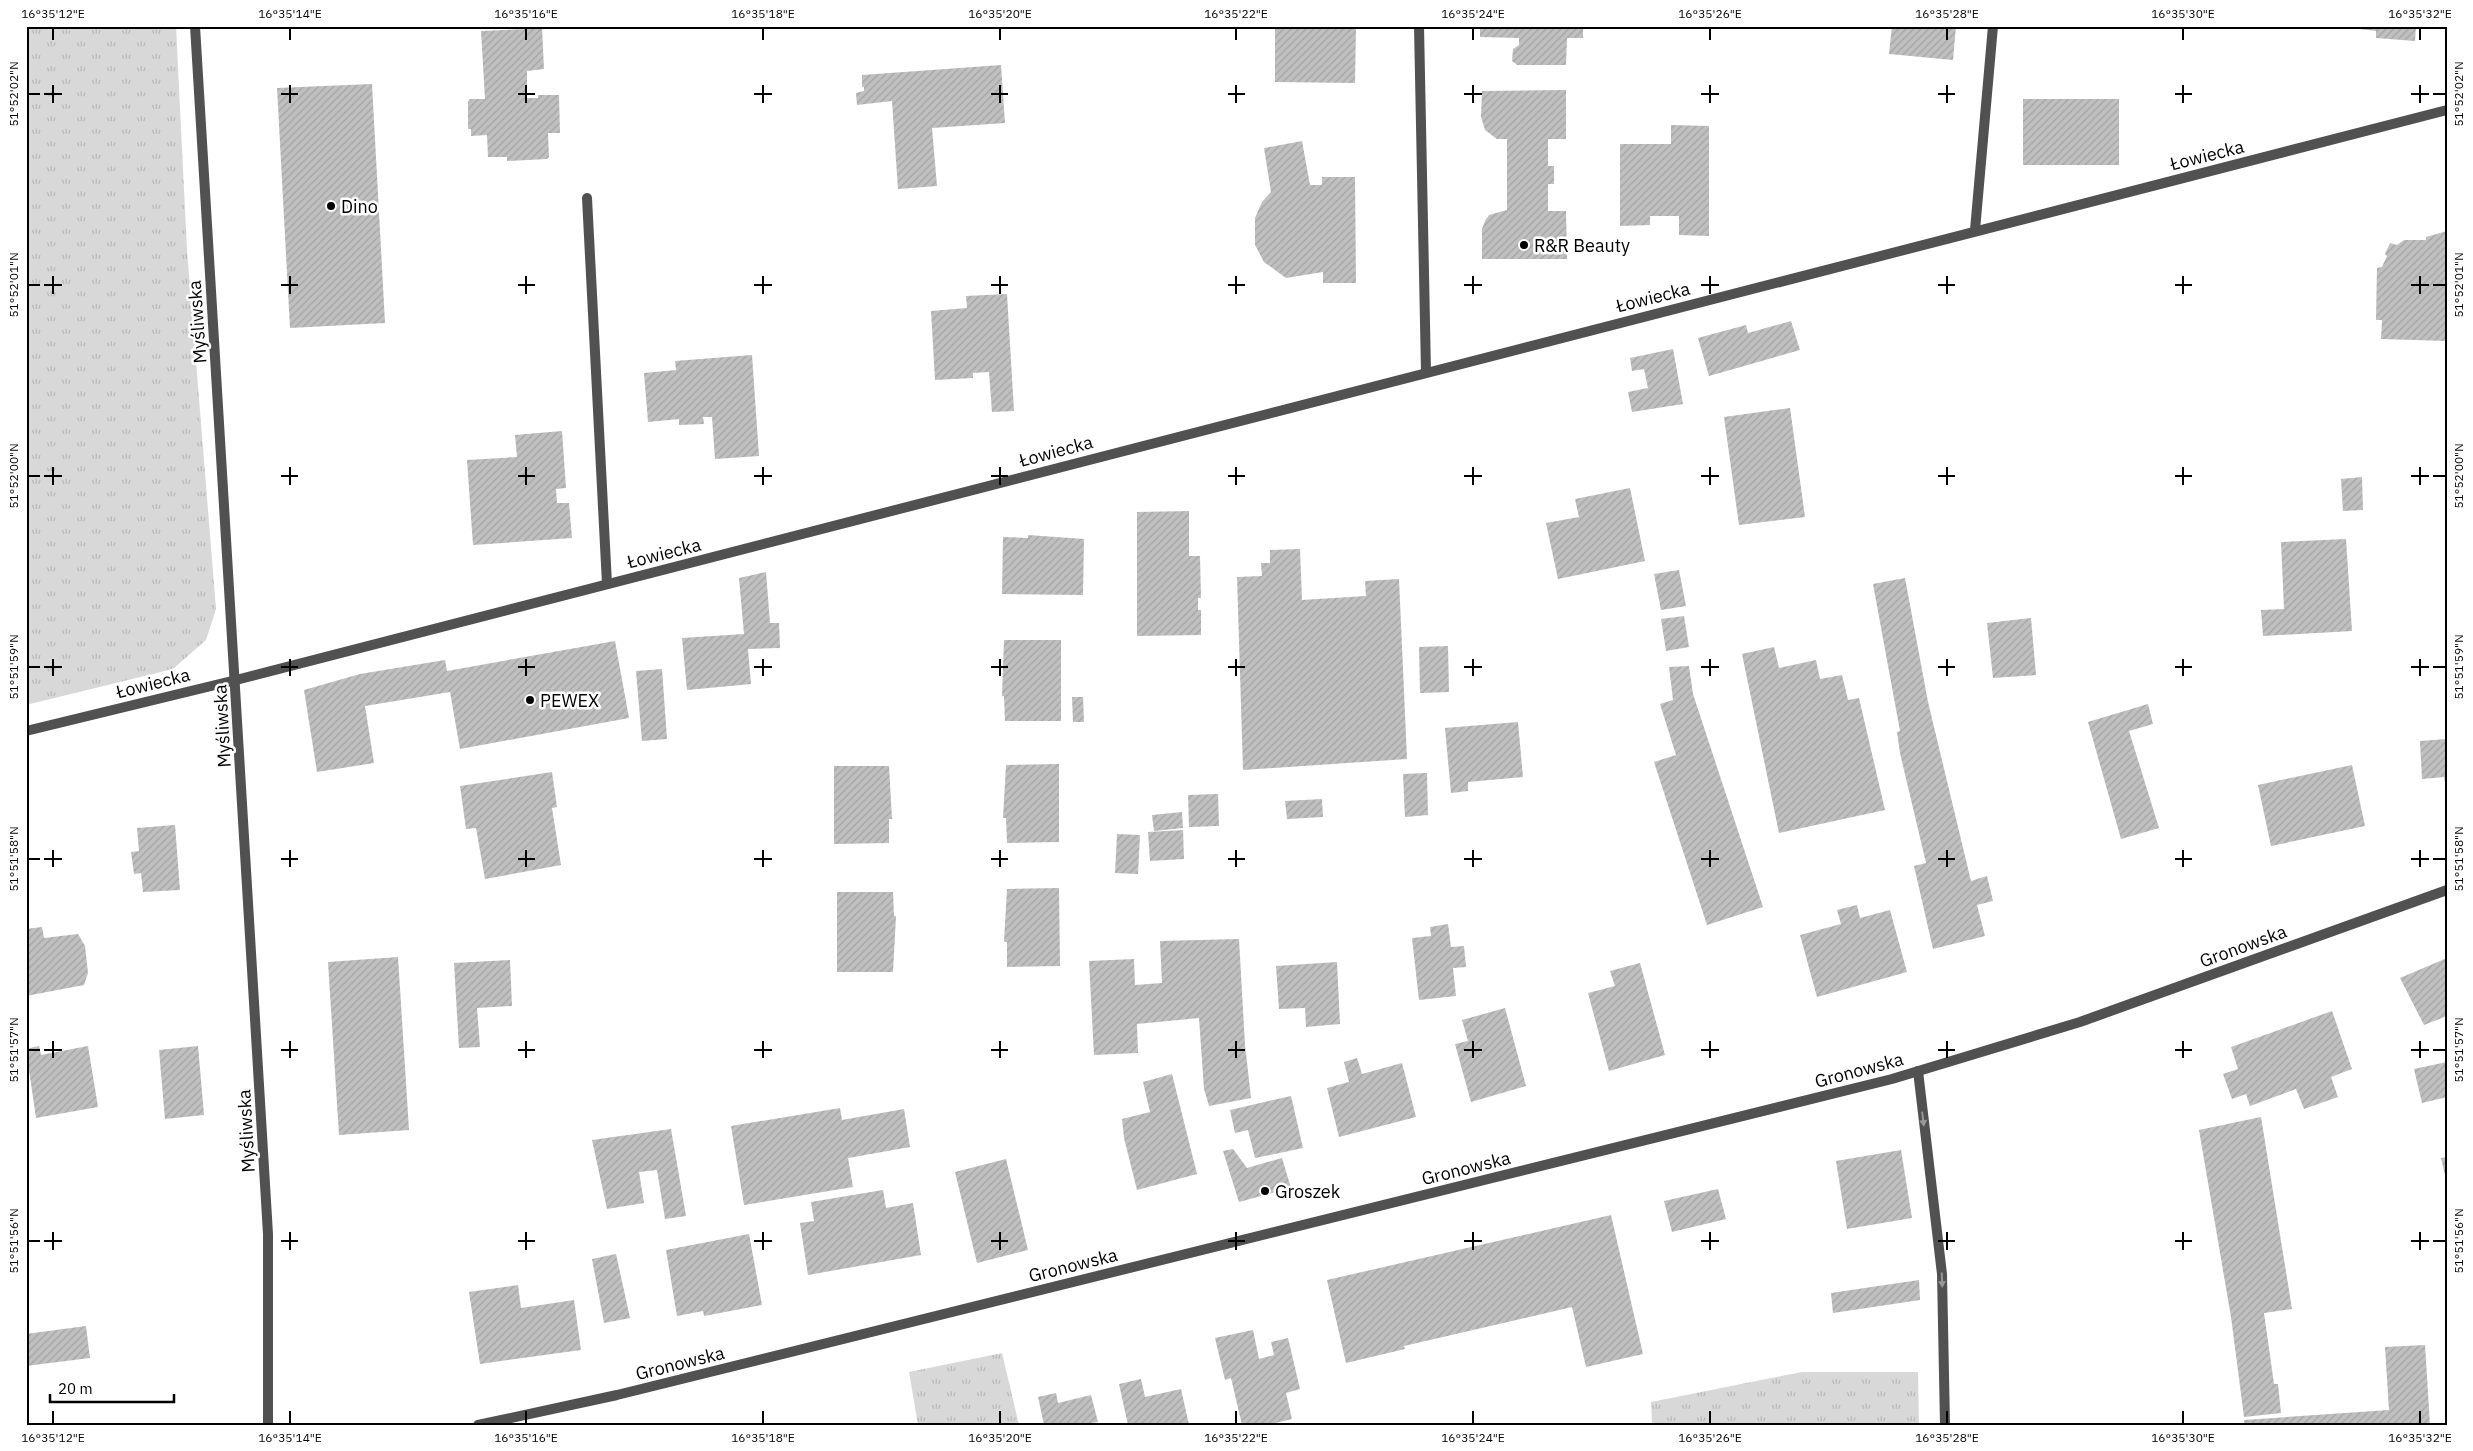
<svg xmlns="http://www.w3.org/2000/svg" width="2473" height="1451" font-family="'IBM Plex Sans',sans-serif">
<style>
.grass{fill:url(#grass-tufts)}
.building{fill:url(#building-hatch)}
.lines{fill:none;stroke-linecap:round;stroke-linejoin:round}
.service{stroke:#515151;stroke-width:10}
.minor{stroke:#515151;stroke-width:10}
.tertiary{stroke:#515151;stroke-width:10}
.oneway{fill:#979797}
.ticks{fill:none;stroke:#000;stroke-width:2}
.poi-dot{fill:#000;stroke:#fff;stroke-width:2}
.labels{text-anchor:middle;dominant-baseline:central;stroke-width:5;stroke-linejoin:round;paint-order:stroke}
.street-label{font-size:18px;fill:#000;stroke:#fff}
.poi-label{font-size:18px;fill:#000;stroke:#fff;text-anchor:start}
.neatline{fill:none;stroke:#000;stroke-width:2}
.ticks-label{font-size:12px;text-anchor:middle;fill:#000}
</style>
<defs>
<pattern id="grass-tufts" width="24" height="20" patternUnits="userSpaceOnUse" patternTransform="scale(1.25)"><rect width="24" height="20" fill="#d8d8d8"/><path d="M3 7l-1-3M5 7V3M7 7l1-3M15 17l-1-3M17 17v-4M19 17l1-3" fill="none" stroke="#b8b8b8"/></pattern>
<pattern id="building-hatch" width="6" height="6" patternUnits="userSpaceOnUse" patternTransform="scale(1.25)"><rect width="6" height="6" fill="#c0c0c0"/><path d="M-1 1l2-2M0 6l6-6M5 7l2-2" fill="none" stroke="#a3a3a3"/></pattern>
</defs>
<rect width="100%" height="100%" fill="#fff"/>
<g class="grass">
<polygon points="26,26 176,26 187,250 216,609 206,640 173,669 26,705"/>
<polygon points="1002,1353 1019,1425 918,1425 909,1372"/>
<polygon points="1802,1372 1918,1372 1919,1425 1652,1425 1651,1402"/>
</g>
<g class="building">
<polygon points="1275,26 1356,26 1355,83 1275,82"/>
<polygon points="1480,26 1593,26 1593,29 1583,29 1583,38 1567,38 1566,65 1517,65 1512,61 1513,49 1519,45 1519,38 1480,37"/>
<polygon points="1892,26 1956,26 1953,60 1889,54"/>
<polygon points="2334,26 2416,26 2415,41 2376,38 2376,31"/>
<polygon points="527,27 542,27 544,69 527,71 527,98 538,98 538,95 559,95 560,133 548,133 549,157 547,159 507,161 507,157 488,157 487,135 471,136 471,129 468,129 468,102 470,99 485,99 481,31 527,29"/>
<polygon points="1001,65 1005,123 932,128 937,186 898,189 892,101 857,105 856,93 864,91 864,87 862,87 862,75"/>
<polygon points="372,84 385,323 290,328 277,88"/>
<polygon points="1566,90 1566,139 1548,139 1548,166 1554,166 1554,184 1548,184 1548,211 1566,211 1567,259 1482,259 1482,229 1485,221 1489,215 1507,210 1507,139 1497,139 1485,130 1481,117 1482,91"/>
<rect x="2023" y="99" width="96" height="66"/>
<polygon points="1671,125 1709,126 1709,236 1679,235 1679,216 1650,216 1650,225 1620,226 1620,144 1671,144"/>
<polygon points="1302,141 1310,185 1322,185 1322,177 1355,177 1356,283 1323,283 1323,272 1286,278 1264,262 1255,245 1255,218 1262,202 1271,192 1264,148"/>
<polygon points="2447,231 2447,341 2381,339 2382,320 2376,320 2377,268 2382,267 2387,256 2385,254 2390,243 2397,245 2404,240 2426,240 2426,237"/>
<polygon points="1007,294 1014,411 992,412 989,372 973,373 973,378 935,380 931,311 967,308 966,296"/>
<polygon points="1791,321 1800,350 1709,376 1698,338 1746,325 1748,333"/>
<polygon points="1673,349 1683,404 1632,412 1628,392 1648,388 1644,369 1632,371 1630,358"/>
<polygon points="752,355 759,456 715,459 712,417 703,417 704,424 679,425 679,419 648,422 644,373 676,370 675,361"/>
<polygon points="1790,408 1805,517 1739,525 1724,417"/>
<polygon points="562,431 566,488 556,489 557,503 569,503 572,538 473,545 467,460 517,457 515,435"/>
<polygon points="2362,477 2363,510 2343,511 2341,479"/>
<polygon points="1630,488 1645,561 1558,579 1546,523 1579,517 1575,499"/>
<polygon points="1189,511 1189,556 1200,556 1201,598 1198,598 1198,610 1201,610 1201,635 1137,636 1137,512"/>
<polygon points="1028,535 1084,539 1083,595 1002,594 1003,537 1028,538"/>
<polygon points="2346,539 2352,631 2263,636 2261,610 2284,609 2281,542"/>
<polygon points="1300,549 1302,600 1366,596 1365,581 1399,579 1407,759 1243,770 1237,577 1262,576 1261,563 1270,563 1270,550"/>
<polygon points="1679,570 1686,606 1661,610 1654,574"/>
<polygon points="766,572 770,623 779,623 780,648 748,649 751,684 687,690 682,638 744,634 739,578"/>
<polygon points="1905,578 1928,702 1971,881 1987,876 1993,901 1977,905 1985,936 1933,949 1914,866 1926,863 1900,753 1897,732 1900,731 1873,584"/>
<polygon points="1684,616 1689,647 1666,651 1661,619"/>
<polygon points="2031,618 2036,675 1993,678 1987,623"/>
<polygon points="1004,640 1061,640 1061,721 1005,721 1004,696 1002,696"/>
<polygon points="615,641 629,718 460,749 450,692 365,706 374,763 317,772 304,690 360,674 445,660 447,671"/>
<polygon points="1448,646 1449,692 1420,693 1419,647"/>
<polygon points="1774,647 1779,668 1816,660 1820,679 1842,675 1848,700 1859,698 1885,810 1779,833 1742,654"/>
<polygon points="1689,666 1693,694 1763,907 1707,925 1654,762 1676,755 1660,704 1673,700 1669,667"/>
<polygon points="662,669 667,739 642,741 636,671"/>
<polygon points="1072,697 1083,697 1084,722 1073,722"/>
<polygon points="2148,704 2153,724 2129,731 2159,828 2121,839 2088,722"/>
<polygon points="1518,722 1523,777 1468,782 1468,791 1451,793 1445,728"/>
<polygon points="2447,739 2447,794 2444,777 2422,779 2420,741"/>
<polygon points="1059,764 1059,842 1007,843 1006,818 1003,818 1006,765"/>
<polygon points="2352,765 2365,826 2271,846 2258,785"/>
<polygon points="834,766 889,766 892,819 889,819 889,843 834,844"/>
<polygon points="552,772 557,807 552,808 561,865 485,879 476,828 466,829 460,786"/>
<polygon points="1427,773 1428,815 1405,817 1403,774"/>
<polygon points="1218,794 1219,826 1189,827 1188,795"/>
<polygon points="1322,799 1323,817 1287,819 1285,801"/>
<polygon points="1182,812 1183,828 1154,831 1152,815"/>
<polygon points="175,825 180,890 143,892 141,873 134,874 131,852 139,851 137,828"/>
<polygon points="1183,830 1184,859 1150,861 1148,832"/>
<polygon points="1117,834 1140,835 1138,874 1115,873"/>
<polygon points="1059,888 1060,966 1007,967 1007,942 1004,942 1007,889"/>
<polygon points="837,892 893,892 894,916 896,916 893,972 837,972"/>
<polygon points="1857,905 1860,918 1890,910 1907,972 1817,997 1800,935 1841,924 1837,910"/>
<polygon points="1448,924 1451,947 1464,946 1466,967 1453,968 1456,996 1419,1000 1412,938 1431,936 1430,927"/>
<polygon points="42,927 44,938 78,934 85,946 88,973 84,985 26,996 26,929"/>
<polygon points="1239,939 1245,1045 1251,1098 1209,1106 1204,1089 1199,1018 1137,1024 1138,1053 1094,1055 1089,961 1134,959 1135,985 1162,983 1160,941"/>
<polygon points="398,957 409,1130 339,1135 328,962"/>
<polygon points="2447,958 2447,1016 2424,1025 2400,978"/>
<polygon points="510,960 512,1006 477,1008 480,1047 459,1048 454,963"/>
<polygon points="1337,962 1340,1024 1306,1027 1305,1008 1279,1009 1276,966"/>
<polygon points="1640,963 1665,1055 1609,1071 1588,993 1615,986 1610,971"/>
<polygon points="1505,1008 1526,1086 1471,1102 1455,1044 1468,1041 1462,1020"/>
<polygon points="2332,1011 2352,1069 2331,1077 2338,1097 2304,1109 2296,1089 2250,1106 2246,1094 2232,1099 2223,1074 2238,1069 2231,1047"/>
<polygon points="39,1046 41,1055 88,1046 98,1107 36,1118 26,1049"/>
<polygon points="198,1046 204,1115 165,1119 159,1050"/>
<polygon points="1357,1058 1362,1074 1402,1063 1416,1117 1339,1137 1327,1088 1349,1082 1344,1062"/>
<polygon points="2447,1062 2447,1097 2422,1103 2414,1069"/>
<polygon points="1172,1074 1197,1174 1137,1190 1124,1138 1122,1119 1150,1112 1143,1082"/>
<polygon points="1291,1096 1303,1148 1255,1158 1248,1130 1235,1133 1230,1110"/>
<polygon points="840,1108 842,1120 904,1109 910,1147 848,1158 853,1187 744,1205 731,1126"/>
<polygon points="2261,1117 2292,1309 2264,1313 2274,1384 2278,1384 2281,1413 2244,1417 2231,1317 2199,1130"/>
<polygon points="671,1129 686,1216 665,1219 657,1170 639,1172 644,1203 607,1209 592,1140"/>
<polygon points="1233,1149 1247,1168 1282,1158 1291,1188 1239,1202 1223,1151"/>
<polygon points="1901,1150 1912,1218 1847,1229 1836,1161"/>
<polygon points="2447,1157 2447,1180 2446,1180 2441,1158"/>
<polygon points="1006,1159 1028,1250 977,1263 955,1172"/>
<polygon points="1718,1189 1726,1219 1672,1232 1664,1201"/>
<polygon points="883,1190 886,1208 913,1203 921,1255 808,1275 800,1223 814,1221 811,1202"/>
<polygon points="1611,1215 1643,1354 1586,1367 1572,1307 1404,1346 1405,1349 1346,1363 1327,1280"/>
<polygon points="749,1234 762,1305 704,1316 703,1311 677,1316 666,1250"/>
<polygon points="616,1254 630,1318 604,1323 592,1259"/>
<polygon points="1919,1280 1920,1300 1833,1313 1831,1293"/>
<polygon points="518,1285 521,1308 574,1300 581,1350 480,1364 469,1292"/>
<polygon points="86,1326 90,1358 26,1366 26,1334"/>
<polygon points="1253,1330 1259,1359 1274,1355 1271,1342 1288,1338 1300,1389 1286,1393 1292,1419 1267,1425 1242,1425 1231,1378 1225,1380 1215,1338"/>
<polygon points="2425,1345 2430,1425 2245,1425 2244,1420 2389,1410 2385,1347"/>
<polygon points="1141,1379 1145,1397 1181,1389 1189,1425 1128,1425 1119,1384"/>
<polygon points="1056,1393 1058,1403 1091,1395 1098,1422 1092,1423 1092,1425 1044,1425 1038,1397"/>
</g>
<g class="lines">
<g class="service">
<polyline points="1419,26 1426,372"/>
<polyline points="587,198 607,584"/>
<polyline points="1918,1071 1942,1274 1945,1425"/>
</g>
<g class="minor">
<polyline points="1975,230 1993,26"/>
<polyline points="26,731 236,680 2447,110"/>
<polyline points="478,1425 617,1395 1892,1079 2080,1022 2447,890"/>
</g>
<polyline class="tertiary" points="195,26 268,1234 268,1425"/>
</g>
<defs><path id="oneway-solid" d="M-6-.8H1V-3.2L6.5 0L1 3.2V.8H-6Z" transform="scale(1.25)"/></defs>
<g class="oneway">
<use href="#oneway-solid" transform="translate(1923 1119) rotate(83)"/>
<use href="#oneway-solid" transform="translate(1942 1280) rotate(88)"/>
</g>
<path class="ticks" d="M53,28V40M290,28V40M526,28V40M763,28V40M1000,28V40M1236,28V40M1473,28V40M1710,28V40M1947,28V40M2183,28V40M2420,28V40M53,85V103M290,85V103M526,85V103M763,85V103M1000,85V103M1236,85V103M1473,85V103M1710,85V103M1947,85V103M2183,85V103M2420,85V103M28,94H40M44,94H62M281,94H298M518,94H535M754,94H772M991,94H1008M1228,94H1245M1464,94H1482M1701,94H1719M1938,94H1955M2175,94H2192M2411,94H2429M2433,94H2446M53,276V294M290,276V294M526,276V294M763,276V294M1000,276V294M1236,276V294M1473,276V294M1710,276V294M1947,276V294M2183,276V294M2420,276V294M28,285H40M44,285H62M281,285H298M518,285H535M754,285H772M991,285H1008M1228,285H1245M1464,285H1482M1701,285H1719M1938,285H1955M2175,285H2192M2411,285H2429M2433,285H2446M53,467V485M290,467V485M526,467V485M763,467V485M1000,467V485M1236,467V485M1473,467V485M1710,467V485M1947,467V485M2183,467V485M2420,467V485M28,476H40M44,476H62M281,476H298M518,476H535M754,476H772M991,476H1008M1228,476H1245M1464,476H1482M1701,476H1719M1938,476H1955M2175,476H2192M2411,476H2429M2433,476H2446M53,659V676M290,659V676M526,659V676M763,659V676M1000,659V676M1236,659V676M1473,659V676M1710,659V676M1947,659V676M2183,659V676M2420,659V676M28,667H40M44,667H62M281,667H298M518,667H535M754,667H772M991,667H1008M1228,667H1245M1464,667H1482M1701,667H1719M1938,667H1955M2175,667H2192M2411,667H2429M2433,667H2446M53,850V867M290,850V867M526,850V867M763,850V867M1000,850V867M1236,850V867M1473,850V867M1710,850V867M1947,850V867M2183,850V867M2420,850V867M28,859H40M44,859H62M281,859H298M518,859H535M754,859H772M991,859H1008M1228,859H1245M1464,859H1482M1701,859H1719M1938,859H1955M2175,859H2192M2411,859H2429M2433,859H2446M53,1041V1058M290,1041V1058M526,1041V1058M763,1041V1058M1000,1041V1058M1236,1041V1058M1473,1041V1058M1710,1041V1058M1947,1041V1058M2183,1041V1058M2420,1041V1058M28,1050H40M44,1050H62M281,1050H298M518,1050H535M754,1050H772M991,1050H1008M1228,1050H1245M1464,1050H1482M1701,1050H1719M1938,1050H1955M2175,1050H2192M2411,1050H2429M2433,1050H2446M53,1232V1250M290,1232V1250M526,1232V1250M763,1232V1250M1000,1232V1250M1236,1232V1250M1473,1232V1250M1710,1232V1250M1947,1232V1250M2183,1232V1250M2420,1232V1250M28,1241H40M44,1241H62M281,1241H298M518,1241H535M754,1241H772M991,1241H1008M1228,1241H1245M1464,1241H1482M1701,1241H1719M1938,1241H1955M2175,1241H2192M2411,1241H2429M2433,1241H2446M53,1411V1424M290,1411V1424M526,1411V1424M763,1411V1424M1000,1411V1424M1236,1411V1424M1473,1411V1424M1710,1411V1424M1947,1411V1424M2183,1411V1424M2420,1411V1424"/>
<g class="poi-dot">
<circle cx="331" cy="206" r="5"/>
<circle cx="1524" cy="245" r="5"/>
<circle cx="530" cy="700" r="5"/>
<circle cx="1265" cy="1191" r="5"/>
</g>
<g class="labels">
<g class="street-label">
<text transform="translate(2207 155) rotate(-14)">Łowiecka</text>
<text transform="translate(1653 297) rotate(-14)">Łowiecka</text>
<text transform="translate(197 322) rotate(-94)">Myśliwska</text>
<text transform="translate(1056 451) rotate(-15)">Łowiecka</text>
<text transform="translate(664 553) rotate(-14)">Łowiecka</text>
<text transform="translate(153 683) rotate(-14)">Łowiecka</text>
<text transform="translate(222 726) rotate(-93)">Myśliwska</text>
<text transform="translate(2243 946) rotate(-20)">Gronowska</text>
<text transform="translate(1859 1070) rotate(-15)">Gronowska</text>
<text transform="translate(246 1131) rotate(-93)">Myśliwska</text>
<text transform="translate(1466 1168) rotate(-14)">Gronowska</text>
<text transform="translate(1073 1265) rotate(-14)">Gronowska</text>
<text transform="translate(680 1363) rotate(-14)">Gronowska</text>
</g>
<g class="poi-label">
<text x="341" y="206">Dino</text>
<text x="1534" y="245">R&amp;R Beauty</text>
<text x="540" y="700">PEWEX</text>
<text x="1275" y="1191">Groszek</text>
</g>
</g>
<rect width="2473" height="1451" fill="none" stroke="#ffffff" stroke-width="55"/>
<path d="M50 1394v8h124v-8" fill="none" stroke="#000000" stroke-width="2.5"/>
<text x="58" y="1394" font-size="15" fill="#000000" stroke="#ffffff" stroke-width="4" paint-order="stroke">20 m</text>
<rect x="28" y="28" width="2418" height="1396" class="neatline"/>
<g class="ticks-label">
<text x="53" y="18">16°35'12"E</text>
<text x="290" y="18">16°35'14"E</text>
<text x="526" y="18">16°35'16"E</text>
<text x="763" y="18">16°35'18"E</text>
<text x="1000" y="18">16°35'20"E</text>
<text x="1236" y="18">16°35'22"E</text>
<text x="1473" y="18">16°35'24"E</text>
<text x="1710" y="18">16°35'26"E</text>
<text x="1947" y="18">16°35'28"E</text>
<text x="2183" y="18">16°35'30"E</text>
<text x="2420" y="18">16°35'32"E</text>
<text transform="translate(14 94) rotate(-90)" y="4">51°52'02"N</text>
<text transform="translate(2459 94) rotate(-90)" y="4">51°52'02"N</text>
<text transform="translate(14 285) rotate(-90)" y="4">51°52'01"N</text>
<text transform="translate(2459 285) rotate(-90)" y="4">51°52'01"N</text>
<text transform="translate(14 476) rotate(-90)" y="4">51°52'00"N</text>
<text transform="translate(2459 476) rotate(-90)" y="4">51°52'00"N</text>
<text transform="translate(14 667) rotate(-90)" y="4">51°51'59"N</text>
<text transform="translate(2459 667) rotate(-90)" y="4">51°51'59"N</text>
<text transform="translate(14 859) rotate(-90)" y="4">51°51'58"N</text>
<text transform="translate(2459 859) rotate(-90)" y="4">51°51'58"N</text>
<text transform="translate(14 1050) rotate(-90)" y="4">51°51'57"N</text>
<text transform="translate(2459 1050) rotate(-90)" y="4">51°51'57"N</text>
<text transform="translate(14 1241) rotate(-90)" y="4">51°51'56"N</text>
<text transform="translate(2459 1241) rotate(-90)" y="4">51°51'56"N</text>
<text x="53" y="1442">16°35'12"E</text>
<text x="290" y="1442">16°35'14"E</text>
<text x="526" y="1442">16°35'16"E</text>
<text x="763" y="1442">16°35'18"E</text>
<text x="1000" y="1442">16°35'20"E</text>
<text x="1236" y="1442">16°35'22"E</text>
<text x="1473" y="1442">16°35'24"E</text>
<text x="1710" y="1442">16°35'26"E</text>
<text x="1947" y="1442">16°35'28"E</text>
<text x="2183" y="1442">16°35'30"E</text>
<text x="2420" y="1442">16°35'32"E</text>
</g>
</svg>
